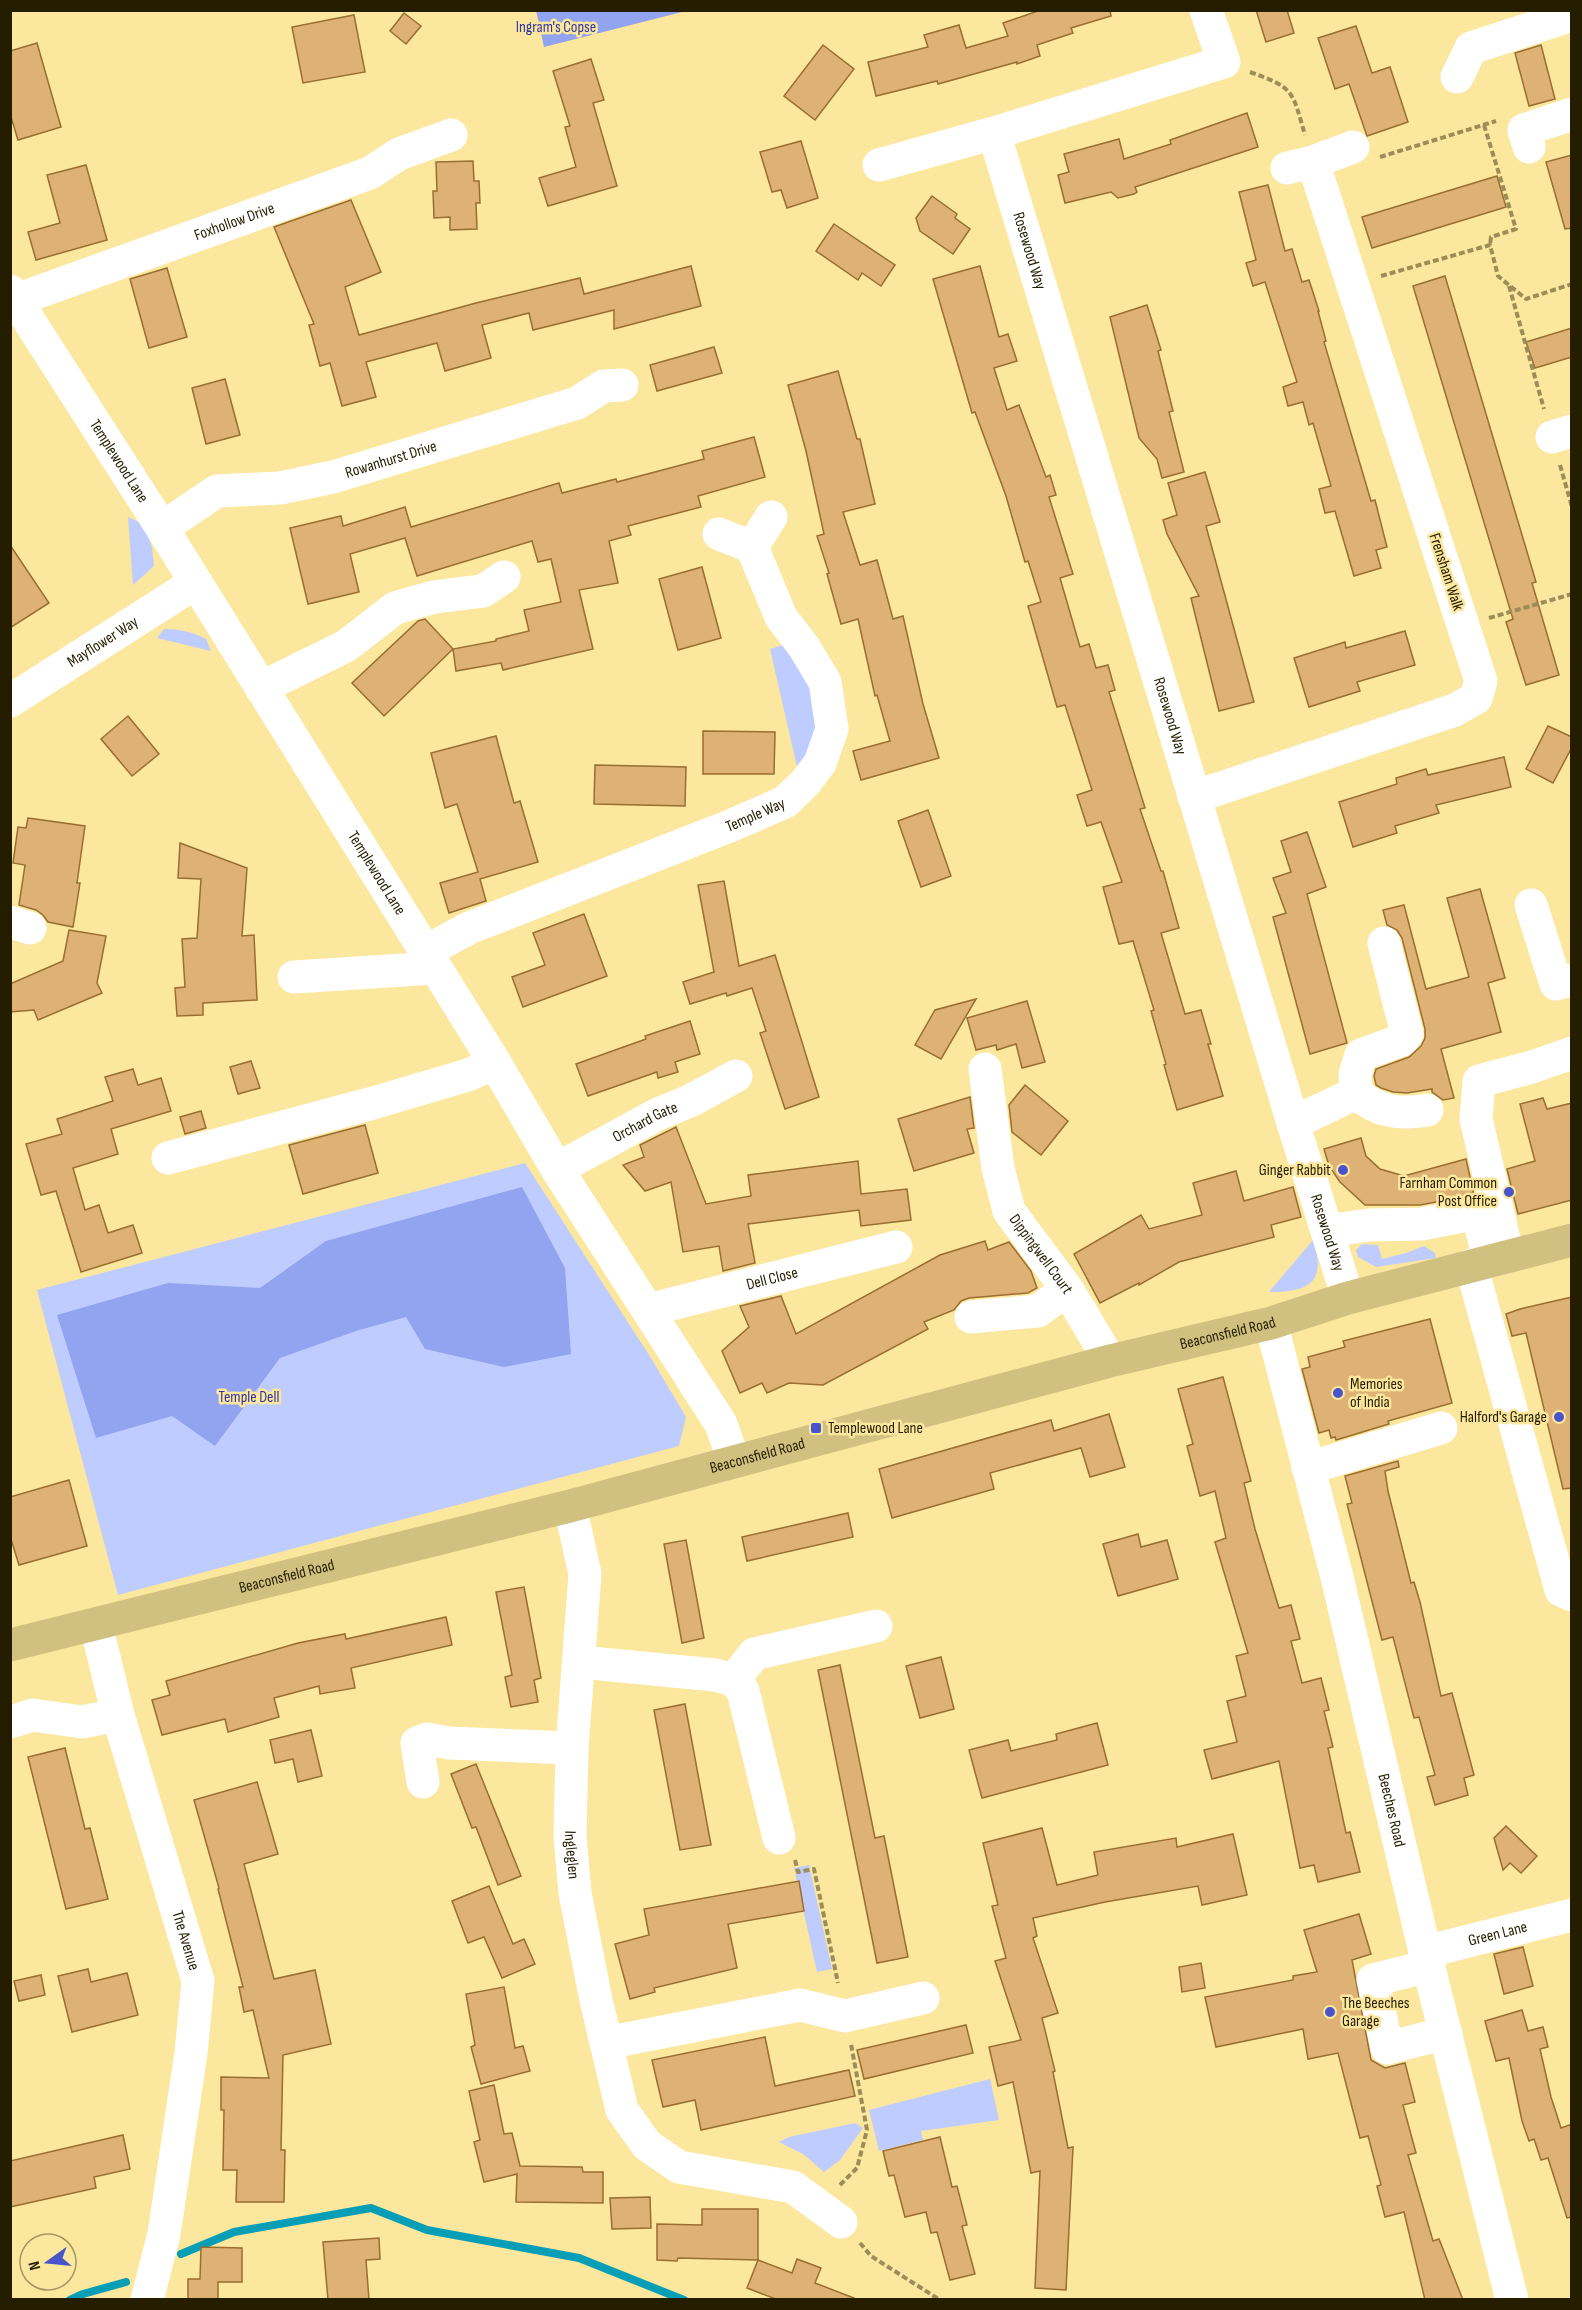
<svg xmlns="http://www.w3.org/2000/svg" width="1582" height="2310" font-family="'Sofia Sans Condensed',sans-serif">
<style>
.green{fill:#bfccff}
.forest{fill:#92a3ef}
.lines{fill:none;stroke-linecap:round;stroke-linejoin:round}
.stream{stroke:#079eb6;stroke-width:8}
.building{fill:#deb174;stroke:#996e31;stroke-width:1.5}
.path{stroke:#9c8d57;stroke-width:4;stroke-dasharray:6 3;stroke-linecap:butt}
.minor{stroke:#fff;stroke-width:33}
.major{stroke:#d1c180;stroke-width:33}
.poi-dot{fill:#4954c9;stroke:#fce79e;stroke-width:2}
.labels{text-anchor:middle;dominant-baseline:central;stroke-width:5;stroke-linejoin:round;paint-order:stroke}
.park-label{font-size:16px;fill:#3135a1;stroke:#fce79e}
.street-label{font-size:16px;fill:#251d00;stroke:#fce79e}
.poi-label{font-size:16px;fill:#251d00;stroke:#fce79e;text-anchor:end}
</style>
<rect width="100%" height="100%" fill="#fce79e"/>
<g class="green">
<polygon points="128,517 143,524 152,547 154,566 133,585"/>
<path d="M164,629C180,629 192,632 206,639L211,651L157,638Z"/>
<path d="M783,645C795,664 820,695 818,717C817,736 806,754 798,771L770,649Z"/>
<polygon points="525,1163 651,1358 686,1417 679,1446 118,1595 37,1290"/>
<path d="M1313,1240C1327,1283 1309,1292 1269,1292Z"/>
<polygon points="1362,1244 1378,1245 1382,1259 1406,1253 1424,1246 1435,1253 1436,1258 1376,1267 1358,1257 1356,1250"/>
<polygon points="809,1865 832,1969 817,1972 794,1868"/>
<polygon points="990,2079 999,2120 921,2131 923,2140 879,2151 869,2110"/>
<polygon points="855,2123 863,2128 840,2160 824,2172 803,2154 779,2142 789,2137"/>
</g>
<g class="forest">
<polygon points="536,10 686,10 686,11 544,47"/>
<polygon points="522,1187 565,1268 571,1354 504,1367 425,1349 406,1317 356,1331 280,1358 215,1446 172,1416 96,1438 57,1315 168,1283 260,1288 326,1241"/>
</g>
<g class="lines">
<g class="stream">
<polyline points="181,2254 234,2232 371,2208 427,2230 579,2258 684,2300"/>
<polyline points="70,2300 83,2294 126,2282"/>
</g>
</g>
<g class="building">
<polygon points="1041,10 1110,10 1111,16 1071,28 1073,33 1037,45 1040,56 1017,64 1017,62 938,84 937,81 876,96 868,62 928,47 924,35 959,25 966,48 1008,36 1003,23"/>
<polygon points="1256,10 1287,10 1294,33 1266,42"/>
<polygon points="404,13 421,26 406,44 390,31"/>
<polygon points="354,15 365,72 303,83 292,27"/>
<polygon points="1356,26 1372,73 1390,67 1408,122 1367,136 1349,84 1335,89 1318,38"/>
<polygon points="37,43 61,127 18,140 10,114 10,51"/>
<polygon points="823,45 854,69 815,120 784,96"/>
<polygon points="1541,45 1555,99 1529,106 1515,53"/>
<polygon points="591,59 604,100 593,103 617,186 548,206 539,178 576,167 565,127 570,126 553,71"/>
<polygon points="1247,113 1258,147 1135,187 1137,192 1134,194 1118,198 1111,192 1065,203 1058,175 1069,172 1064,154 1119,139 1124,159 1171,144 1170,140"/>
<polygon points="801,141 818,198 787,208 781,190 772,192 760,152"/>
<polygon points="1572,155 1572,228 1565,229 1546,162"/>
<polygon points="473,161 474,181 479,181 480,203 476,203 477,229 450,230 450,217 434,218 433,191 437,191 436,162"/>
<polygon points="86,165 107,240 36,260 28,232 60,223 47,175"/>
<polygon points="1497,176 1506,207 1372,248 1362,217"/>
<polygon points="1268,185 1285,251 1292,249 1302,282 1309,280 1319,311 1318,311 1326,341 1324,342 1371,501 1375,500 1387,547 1376,550 1381,568 1354,576 1335,511 1325,513 1319,489 1331,486 1313,423 1309,425 1303,402 1288,406 1283,387 1297,382 1265,282 1253,286 1246,263 1256,260 1239,192"/>
<polygon points="932,196 957,214 955,218 970,229 953,254 920,231 916,218"/>
<polygon points="351,200 381,272 345,287 359,335 476,303 580,278 584,294 691,266 701,306 614,329 614,310 533,330 529,313 482,325 491,358 445,371 437,343 366,362 376,397 342,406 330,363 320,366 309,325 314,324 274,227"/>
<polygon points="834,224 895,265 881,286 862,273 858,280 816,251"/>
<polygon points="980,266 999,337 1008,334 1017,361 994,368 1007,410 1019,405 1046,477 1050,475 1056,495 1049,497 1073,574 1060,578 1080,647 1089,644 1096,668 1108,665 1115,690 1109,692 1145,808 1140,809 1161,871 1163,871 1179,928 1161,933 1185,1014 1201,1010 1211,1044 1208,1044 1223,1096 1177,1110 1164,1065 1166,1064 1151,1011 1154,1010 1133,941 1119,944 1103,887 1122,882 1101,822 1087,826 1077,795 1092,790 1065,705 1057,707 1028,606 1041,602 1028,561 1025,562 1006,496 975,412 972,413 933,279"/>
<polygon points="167,268 187,337 149,348 130,279"/>
<polygon points="1445,276 1536,582 1532,583 1559,675 1526,685 1506,622 1513,619 1413,286"/>
<polygon points="1147,305 1161,350 1158,351 1173,411 1169,412 1184,472 1162,478 1157,459 1139,438 1110,317"/>
<polygon points="1572,328 1572,357 1535,368 1526,342"/>
<polygon points="714,347 722,373 657,391 650,365"/>
<polygon points="838,371 857,439 860,439 875,504 843,512 860,565 877,560 893,619 903,616 923,704 939,758 861,780 853,751 890,741 877,695 875,696 858,619 841,624 827,574 829,573 817,536 824,534 806,451 788,385"/>
<polygon points="225,379 240,435 206,444 192,388"/>
<polygon points="754,437 765,477 698,496 701,507 628,526 631,535 609,541 618,583 579,590 593,649 503,670 501,663 456,671 453,649 496,641 496,639 529,631 524,610 561,602 551,559 538,562 532,541 417,576 405,538 350,554 359,592 308,604 290,528 341,516 343,526 405,507 411,527 559,483 562,493 616,479 617,482 704,459 702,451"/>
<polygon points="1205,472 1220,522 1206,526 1254,702 1219,711 1191,598 1199,596 1167,534 1163,520 1177,515 1168,483"/>
<polygon points="10,545 49,603 10,628"/>
<polygon points="702,567 721,638 678,650 659,579"/>
<polygon points="425,619 453,649 384,716 352,683 418,621"/>
<polygon points="1405,631 1415,665 1357,682 1360,691 1309,707 1294,658 1345,642 1346,648"/>
<polygon points="128,716 159,754 132,776 101,739"/>
<polygon points="1548,726 1572,737 1572,747 1553,783 1526,769"/>
<polygon points="703,731 775,732 774,774 703,774"/>
<polygon points="496,736 514,803 520,801 538,862 480,879 486,901 449,913 440,883 478,872 457,804 445,808 431,753"/>
<polygon points="1504,757 1511,787 1436,805 1439,813 1395,826 1397,833 1353,847 1339,802 1397,784 1396,778 1426,769 1428,775"/>
<polygon points="595,765 686,767 685,806 594,804"/>
<polygon points="928,810 951,876 921,887 898,821"/>
<polygon points="28,818 85,826 77,883 80,883 73,927 48,922 43,915 36,910 19,905 25,865 13,863 18,827 26,828"/>
<polygon points="1307,832 1326,887 1307,894 1347,1043 1310,1054 1273,917 1286,913 1273,878 1291,872 1281,841"/>
<polygon points="180,843 247,868 242,936 254,935 257,1000 203,1003 203,1015 177,1016 175,988 185,987 182,939 197,938 201,879 178,878"/>
<polygon points="724,881 739,966 775,955 819,1097 785,1109 760,1033 766,1031 752,988 727,996 726,993 690,1004 683,982 714,972 698,885"/>
<polygon points="1480,889 1505,978 1488,983 1501,1032 1441,1049 1454,1098 1443,1100 1432,1092 1432,1089 1407,1093 1393,1092 1381,1088 1376,1085 1374,1076 1376,1069 1409,1057 1421,1046 1425,1038 1425,1029 1402,938 1397,930 1387,925 1383,910 1404,905 1426,989 1469,977 1447,898"/>
<polygon points="584,914 607,976 523,1007 512,977 545,965 533,933"/>
<polygon points="69,930 106,936 97,983 102,993 38,1020 34,1010 10,1012 10,984 63,961"/>
<polygon points="976,999 941,1059 915,1045 935,1010"/>
<polygon points="1027,1001 1045,1062 1022,1068 1016,1044 997,1050 996,1045 976,1050 967,1018"/>
<polygon points="690,1021 700,1054 675,1062 678,1072 658,1078 657,1072 588,1096 576,1064 646,1039 645,1036"/>
<polygon points="251,1061 260,1088 238,1094 230,1067"/>
<polygon points="133,1069 138,1085 161,1078 171,1111 111,1129 118,1154 73,1168 85,1210 99,1205 108,1233 133,1225 142,1253 81,1272 56,1191 41,1195 26,1144 62,1134 57,1119 113,1101 105,1077"/>
<polygon points="1025,1085 1068,1121 1041,1155 1012,1132 1009,1105"/>
<polygon points="970,1097 974,1128 967,1129 974,1153 914,1171 898,1119"/>
<polygon points="1543,1098 1547,1109 1572,1103 1572,1200 1518,1214 1507,1169 1535,1161 1520,1104"/>
<polygon points="201,1111 206,1128 185,1134 180,1117"/>
<polygon points="365,1125 378,1173 303,1194 289,1145"/>
<polygon points="676,1127 706,1204 751,1196 748,1175 858,1161 861,1194 907,1189 911,1220 861,1226 859,1210 748,1224 755,1263 723,1271 719,1246 683,1252 671,1182 645,1191 623,1165 644,1157 640,1145"/>
<polygon points="1361,1138 1366,1156 1380,1169 1404,1176 1466,1159 1474,1195 1420,1205 1365,1205 1340,1182 1329,1166 1324,1149"/>
<polygon points="1236,1171 1244,1201 1293,1187 1301,1217 1271,1225 1274,1237 1179,1262 1139,1285 1139,1283 1100,1303 1074,1254 1141,1215 1149,1229 1202,1215 1193,1183"/>
<polygon points="985,1241 988,1250 1009,1242 1031,1271 1037,1288 1028,1293 969,1298 961,1301 954,1310 924,1322 928,1329 823,1385 789,1383 767,1393 762,1383 740,1393 722,1351 749,1327 740,1306 781,1296 796,1334 940,1255"/>
<polygon points="1572,1297 1572,1488 1563,1489 1526,1333 1512,1336 1506,1314 1520,1309"/>
<polygon points="1430,1319 1452,1403 1388,1421 1389,1424 1336,1440 1335,1437 1331,1438 1329,1430 1319,1433 1302,1369 1310,1367 1308,1357 1345,1347 1343,1341"/>
<polygon points="1223,1377 1251,1481 1244,1483 1255,1529 1279,1608 1291,1605 1300,1639 1291,1641 1302,1683 1321,1678 1329,1710 1324,1711 1333,1747 1328,1748 1346,1833 1350,1832 1360,1872 1318,1882 1314,1865 1300,1868 1279,1761 1212,1779 1204,1750 1237,1742 1227,1701 1246,1696 1236,1656 1248,1653 1215,1542 1226,1538 1215,1491 1200,1496 1187,1446 1193,1444 1178,1389"/>
<polygon points="1109,1414 1125,1467 1090,1477 1081,1448 990,1473 994,1489 892,1518 879,1469 1051,1420 1054,1431"/>
<polygon points="1398,1461 1399,1467 1385,1471 1388,1491 1411,1583 1414,1582 1420,1602 1441,1696 1452,1693 1474,1775 1464,1778 1468,1795 1435,1805 1427,1777 1435,1775 1419,1717 1414,1718 1393,1637 1382,1640 1347,1504 1352,1503 1345,1476"/>
<polygon points="69,1480 87,1546 19,1565 10,1536 10,1497"/>
<polygon points="848,1513 853,1537 747,1561 742,1537"/>
<polygon points="1138,1534 1141,1547 1167,1540 1178,1579 1118,1596 1103,1544"/>
<polygon points="686,1540 704,1638 682,1643 664,1544"/>
<polygon points="524,1587 541,1678 534,1680 538,1702 511,1707 505,1677 512,1675 496,1592"/>
<polygon points="446,1617 452,1645 351,1668 355,1688 320,1694 319,1686 274,1698 279,1717 228,1732 225,1719 162,1735 152,1700 170,1695 166,1681 298,1643 345,1634 346,1639"/>
<polygon points="941,1657 954,1709 920,1718 906,1666"/>
<polygon points="840,1665 875,1838 884,1836 908,1957 877,1963 818,1670"/>
<polygon points="685,1704 711,1845 680,1850 654,1710"/>
<polygon points="1097,1723 1108,1765 982,1798 969,1750 1008,1740 1011,1751 1057,1740 1056,1734"/>
<polygon points="311,1730 322,1776 298,1782 293,1759 275,1763 270,1740"/>
<polygon points="65,1748 85,1829 90,1828 108,1899 66,1909 28,1757"/>
<polygon points="476,1764 521,1876 498,1885 476,1827 472,1828 451,1774"/>
<polygon points="257,1782 278,1854 244,1864 274,1979 315,1970 331,2044 283,2055 281,2150 285,2150 284,2202 236,2202 237,2170 223,2170 224,2110 221,2110 221,2077 269,2078 253,2010 244,2012 239,1987 243,1987 218,1889 219,1888 194,1800"/>
<polygon points="1506,1826 1537,1856 1521,1873 1510,1863 1503,1870 1494,1838"/>
<polygon points="1042,1828 1057,1885 1098,1875 1094,1852 1176,1838 1177,1847 1233,1834 1247,1895 1202,1905 1198,1886 1105,1902 1033,1918 1037,1936 1033,1938 1058,2013 1042,2018 1055,2071 1053,2072 1068,2148 1073,2147 1066,2290 1035,2288 1040,2171 1031,2173 1013,2082 998,2086 989,2047 1021,2040 995,1961 1006,1958 992,1906 998,1905 983,1843"/>
<polygon points="799,1881 804,1911 728,1924 737,1968 654,1988 655,1992 630,1999 615,1944 649,1935 644,1909"/>
<polygon points="489,1886 513,1944 524,1939 535,1964 502,1978 484,1937 468,1943 452,1901"/>
<polygon points="1359,1914 1371,1954 1352,1960 1371,2060 1385,2068 1405,2063 1415,2102 1403,2105 1416,2153 1408,2155 1433,2241 1439,2239 1463,2300 1425,2300 1404,2212 1385,2217 1377,2186 1381,2185 1368,2136 1360,2138 1338,2053 1308,2059 1303,2029 1216,2047 1205,1997 1293,1980 1293,1976 1317,1972 1304,1930"/>
<polygon points="1523,1947 1533,1986 1504,1994 1494,1954"/>
<polygon points="1201,1963 1205,1988 1182,1992 1179,1967"/>
<polygon points="88,1969 91,1982 127,1973 138,2015 72,2032 58,1976"/>
<polygon points="41,1975 45,1995 19,2001 14,1981"/>
<polygon points="504,1987 515,2048 523,2046 530,2071 481,2084 471,2047 475,2045 466,1994"/>
<polygon points="1522,2010 1528,2031 1543,2027 1548,2047 1540,2049 1551,2097 1561,2128 1572,2124 1572,2217 1567,2218 1548,2158 1541,2160 1534,2139 1529,2141 1522,2121 1509,2058 1496,2061 1485,2021"/>
<polygon points="966,2025 973,2053 864,2079 857,2050"/>
<polygon points="765,2037 775,2086 849,2070 855,2096 701,2130 695,2100 663,2107 652,2060"/>
<polygon points="494,2085 504,2134 512,2133 520,2166 582,2167 583,2172 603,2172 603,2203 516,2202 517,2174 484,2182 474,2142 480,2140 469,2091"/>
<polygon points="123,2135 130,2169 94,2177 96,2188 10,2207 10,2161"/>
<polygon points="940,2137 952,2187 957,2186 967,2225 962,2226 975,2274 950,2280 937,2232 931,2233 926,2212 905,2217 894,2175 889,2176 883,2151"/>
<polygon points="650,2197 651,2228 612,2229 610,2198"/>
<polygon points="702,2209 758,2209 758,2260 678,2258 677,2261 657,2260 657,2224 702,2225"/>
<polygon points="379,2238 380,2259 366,2260 369,2300 328,2300 323,2242"/>
<polygon points="201,2247 242,2248 242,2282 218,2282 218,2300 188,2300 188,2279 200,2279"/>
<polygon points="797,2259 821,2268 815,2283 854,2298 854,2300 778,2300 747,2288 758,2260 792,2273"/>
</g>
<g class="lines">
<g class="path">
<path d="M1250,72C1295,88 1292,91 1305,135"/>
<polyline points="1484,125 1516,229 1491,237 1490,245"/>
<polyline points="1380,157 1496,121"/>
<polyline points="1381,276 1490,245 1498,276 1526,299 1572,284"/>
<polyline points="1509,286 1544,409"/>
<polyline points="1560,465 1572,507"/>
<polyline points="1489,618 1572,594"/>
<polyline points="795,1860 798,1872 814,1869 838,1983"/>
<polyline points="840,2185 857,2168 867,2130 851,2044"/>
<polyline points="860,2243 871,2256 940,2300"/>
</g>
<g class="minor">
<polyline points="1457,77 1471,48 1572,15"/>
<path id="s1" d="M994,133L1293,1123L1348,1298"/>
<polyline points="1529,147 1524,130 1572,114"/>
<polyline points="879,165 994,133 1224,62 1206,10"/>
<polyline points="1287,168 1313,162 1353,147"/>
<path id="s2" d="M10,291L162,528L495,1063L557,1169L721,1424L734,1461"/>
<path id="s3" d="M16,300L370,173L399,154L451,135"/>
<polyline points="1552,437 1572,431"/>
<path id="s4" d="M162,528L217,491L280,488L333,477L577,403L604,386L622,385"/>
<polyline points="752,547 771,517"/>
<polyline points="261,688 346,646 395,608 434,597 483,591 504,577"/>
<path id="s5" d="M10,701L195,583"/>
<polyline points="1194,797 1455,710 1476,698 1481,681 1313,162"/>
<polyline points="1531,905 1556,984 1572,980"/>
<polyline points="10,922 30,928"/>
<path d="M1384,943L1407,1034L1402,1040L1361,1055L1355,1074L1356,1093C1378,1112 1399,1115 1427,1110"/>
<path id="s6" d="M425,952L469,928L730,826L785,802L805,783L820,763L832,729L825,682L804,647L781,617L752,547L719,534"/>
<polyline points="294,977 435,968"/>
<path id="s7" d="M985,1069L998,1168L1009,1211L1067,1289L1110,1361"/>
<polyline points="1293,1123 1356,1093"/>
<polyline points="168,1158 373,1103 468,1075 495,1063"/>
<path id="s8" d="M557,1169L658,1114L690,1101L736,1076"/>
<polyline points="1327,1231 1368,1225 1422,1224 1477,1213 1488,1254"/>
<polyline points="1508,1256 1476,1119 1479,1081 1532,1067 1572,1053"/>
<polyline points="1471,1265 1561,1590 1572,1595"/>
<path id="s9" d="M648,1310L896,1247"/>
<polyline points="971,1317 1038,1311 1067,1289"/>
<path id="s10" d="M1271,1323L1337,1577L1425,1952L1512,2300"/>
<polyline points="1308,1468 1441,1428"/>
<path id="s11" d="M570,1506L585,1574L572,1748L570,1836L575,1893L596,2000L622,2110L647,2145L679,2167L793,2187L841,2222"/>
<path id="s12" d="M96,1625L118,1715L198,1981L191,2053L164,2234L147,2300"/>
<polyline points="580,1662 715,1675 734,1680 743,1691 779,1838"/>
<polyline points="734,1680 754,1654 876,1626"/>
<polyline points="10,1722 33,1715 82,1722 118,1715"/>
<polyline points="423,1782 417,1743 427,1739 449,1743 572,1748"/>
<path id="s13" d="M1425,1952L1572,1915"/>
<polyline points="1429,1966 1373,1980 1387,2048 1446,2033"/>
<polyline points="606,2043 800,2005 845,2016 923,1998"/>
</g>
<path class="major" id="s14" d="M10,1645L570,1506L1110,1361L1271,1323L1348,1298L1572,1240"/>
</g>
<g class="poi-dot">
<circle cx="1343" cy="1170" r="6"/>
<circle cx="1509" cy="1192" r="6"/>
<circle cx="1338" cy="1393" r="6"/>
<circle cx="1559" cy="1417" r="6"/>
<rect x="810" y="1422" width="12" height="12" rx="3"/>
<circle cx="1330" cy="2012" r="6"/>
</g>
<g class="labels">
<g class="park-label">
<text x="556" y="27">Ingram's Copse</text>
<text x="249" y="1397">Temple Dell</text>
</g>
<g class="street-label">
<text stroke="none"><textPath href="#s3" startOffset="232">Foxhollow Drive</textPath></text>
<text stroke="none"><textPath href="#s1" startOffset="123">Rosewood Way</textPath></text>
<text stroke="none"><textPath href="#s4" startOffset="244">Rowanhurst Drive</textPath></text>
<text stroke="none"><textPath href="#s2" startOffset="202">Templewood Lane</textPath></text>
<text transform="translate(1446 572) rotate(72)">Frensham Walk</text>
<text stroke="none"><textPath href="#s5" startOffset="110">Mayflower Way</textPath></text>
<text stroke="none"><textPath href="#s1" startOffset="609">Rosewood Way</textPath></text>
<text stroke="none"><textPath href="#s6" startOffset="358">Temple Way</textPath></text>
<text stroke="none"><textPath href="#s2" startOffset="688">Templewood Lane</textPath></text>
<text stroke="none"><textPath href="#s8" startOffset="100">Orchard Gate</textPath></text>
<text stroke="none"><textPath href="#s1" startOffset="1149">Rosewood Way</textPath></text>
<text stroke="none"><textPath href="#s7" startOffset="198">Dippingwell Court</textPath></text>
<text stroke="none"><textPath href="#s9" startOffset="128">Dell Close</textPath></text>
<text stroke="none"><textPath href="#s14" startOffset="1257">Beaconsfield Road</textPath></text>
<text stroke="none"><textPath href="#s14" startOffset="771">Beaconsfield Road</textPath></text>
<text stroke="none"><textPath href="#s14" startOffset="285">Beaconsfield Road</textPath></text>
<text stroke="none"><textPath href="#s10" startOffset="502">Beeches Road</textPath></text>
<text stroke="none"><textPath href="#s11" startOffset="351">Ingleglen</textPath></text>
<text stroke="none"><textPath href="#s13" startOffset="75">Green Lane</textPath></text>
<text stroke="none"><textPath href="#s12" startOffset="328">The Avenue</textPath></text>
</g>
<g class="poi-label">
<text x="1331" y="1170">Ginger Rabbit</text>
<text x="1497" y="1183">Farnham Common<tspan x="1497" dy="18">Post Office</tspan></text>
<text x="1350" y="1384" text-anchor="start">Memories<tspan x="1350" dy="18">of India</tspan></text>
<text x="1547" y="1417">Halford's Garage</text>
<text x="828" y="1428" text-anchor="start">Templewood Lane</text>
<text x="1342" y="2003" text-anchor="start">The Beeches<tspan x="1342" dy="18">Garage</tspan></text>
</g>
</g>
<rect width="1582" height="2310" fill="none" stroke="#251d00" stroke-width="24"/>
<g transform="translate(48 2262) rotate(255)"><circle r="28" fill="#fce79e" stroke="#a6965f" stroke-width="1.5"/>
<path d="M0-4.5L10 22L0 15L-10 22Z" fill="#4954c9"/>
<text y="-9" font-size="16" font-weight="bold" text-anchor="middle" fill="#251d00">N</text>
</g>
</svg>
